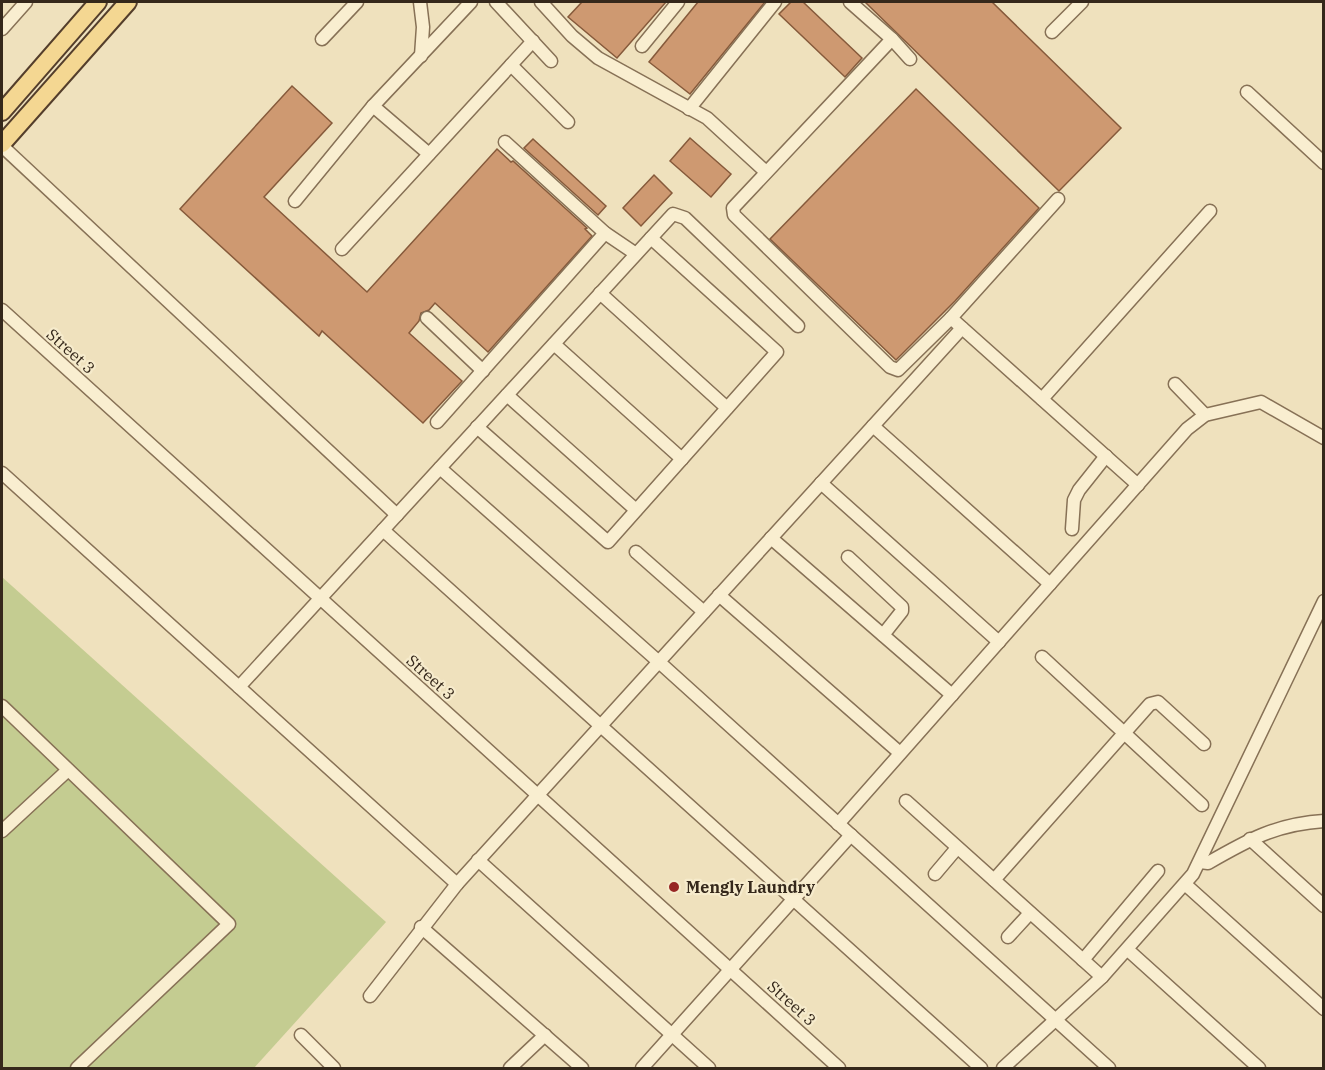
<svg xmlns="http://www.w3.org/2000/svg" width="1325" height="1070" font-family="'IBM Plex Serif',serif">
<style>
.green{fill:#c4cc91}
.building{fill:#ce9971;stroke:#865a3b;stroke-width:1.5}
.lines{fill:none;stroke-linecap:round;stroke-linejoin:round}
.minor-casing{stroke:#877156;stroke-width:15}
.major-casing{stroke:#543e2b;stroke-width:20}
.minor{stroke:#f9eed0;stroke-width:12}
.major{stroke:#f4d792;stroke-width:16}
.poi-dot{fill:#972624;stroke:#f6ebcc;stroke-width:2}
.labels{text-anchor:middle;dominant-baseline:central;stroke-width:4.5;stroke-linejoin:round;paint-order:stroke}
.street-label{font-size:16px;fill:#35281b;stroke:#f6ebcc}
.poi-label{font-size:16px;font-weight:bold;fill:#35281b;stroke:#f6ebcc;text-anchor:start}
</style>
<rect width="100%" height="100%" fill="#efe1bd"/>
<polygon class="green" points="2,577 386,922 254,1068 2,1068"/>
<g class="building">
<polygon points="582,2 666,2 617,58 568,17"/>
<polygon points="698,2 765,2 690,94 649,62"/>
<polygon points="791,2 803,2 862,58 845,77 779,14"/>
<polygon points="865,2 992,2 1121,128 1059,191"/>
<polygon points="292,86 332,123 264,197 367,292 497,149 511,162 513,161 587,228 585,229 592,236 488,352 435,303 429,310 421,313 419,321 409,333 462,381 423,423 322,331 319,336 180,209"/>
<polygon points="916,89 1039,208 955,301 896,360 770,239"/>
<polygon points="690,138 731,174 711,197 670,161"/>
<polygon points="533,139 606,206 598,215 524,148"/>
<polygon points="654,175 672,193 641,226 623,208"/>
</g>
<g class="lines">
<defs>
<g id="minor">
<polyline points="420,2 423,27 421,56"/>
<polyline points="496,2 551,61"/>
<polyline points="541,2 572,36 598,58 707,118 766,172"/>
<polyline points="850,2 892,39 910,59"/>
<polyline points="2,29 26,2"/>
<polyline points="1052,32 1082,2"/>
<polyline points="322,39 357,2"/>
<polyline points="892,39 733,208 734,215 890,367 898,370 951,318 1138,485"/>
<polyline points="642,46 678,2"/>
<polyline points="511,65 568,122"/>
<polyline points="1247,92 1324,163"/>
<polyline points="373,106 429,154"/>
<polyline points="689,109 775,2"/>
<polyline points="505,142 605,233 636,254"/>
<polyline points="2,146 397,515"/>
<polyline points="295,201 373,106 471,2"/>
<polyline points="342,249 533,41"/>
<polyline points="600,293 727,408"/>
<polyline points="2,310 839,1068"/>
<polyline points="427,318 483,371"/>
<polyline points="951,318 1058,199"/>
<polyline points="554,344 682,459"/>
<polyline points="1175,384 1205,415"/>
<polyline points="507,395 636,510"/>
<polyline points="1042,399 1210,211"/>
<polyline points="437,422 605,233"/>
<polyline points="873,426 1050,584"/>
<polyline points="477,427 608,542 777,352 651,238"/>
<polyline points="440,468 659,662 1109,1068"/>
<polyline points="2,473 457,884"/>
<polyline points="821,483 999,642"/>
<polyline points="1072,529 1074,500 1079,490 1106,456"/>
<polyline points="383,530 981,1068"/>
<polyline points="771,538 952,695"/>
<polyline points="636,552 704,612"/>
<polyline points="848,557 902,607 902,611 883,635"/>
<polyline points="719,595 900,753"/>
<polyline points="1042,657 1202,805"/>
<polyline points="239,687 673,214 685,218 798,326"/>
<polyline points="2,706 229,924 77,1068"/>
<polyline points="906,801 1102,977"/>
<polyline points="838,824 1187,429 1205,415 1261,402 1324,438"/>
<polyline points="2,831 68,770"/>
<polyline points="1250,839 1324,906"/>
<polyline points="478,860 709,1068"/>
<path d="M1200,862L1208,863C1248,840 1276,824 1324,821"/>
<polyline points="935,874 957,848"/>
<polyline points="994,880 1150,704 1158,702 1204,744"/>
<polyline points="1186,885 1324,1009"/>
<polyline points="421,927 582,1068"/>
<polyline points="1008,937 1030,913"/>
<polyline points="1128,950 1259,1068"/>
<polyline points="1083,960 1158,871"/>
<polyline points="370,996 457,884 962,328"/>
<polyline points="301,1035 334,1068"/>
<polyline points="510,1068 545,1035"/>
<polyline points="642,1068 851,835"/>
<polyline points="1003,1068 1102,977 1193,874 1324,601"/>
</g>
<g id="major">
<polyline points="2,112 98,2"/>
<polyline points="2,144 128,2"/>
</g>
</defs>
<use href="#minor" class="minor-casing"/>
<use href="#major" class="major-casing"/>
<use href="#minor" class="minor"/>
<use href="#major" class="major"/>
</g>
<circle class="poi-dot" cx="674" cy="887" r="6"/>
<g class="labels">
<g class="street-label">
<text transform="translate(71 351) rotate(42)">Street 3</text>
<text transform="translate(431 677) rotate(42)">Street 3</text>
<text transform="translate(792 1003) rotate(42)">Street 3</text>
</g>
<g class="poi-label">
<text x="686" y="887">Mengly Laundry</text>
</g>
</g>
<rect width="1325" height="1070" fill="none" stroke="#35281b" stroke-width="6"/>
</svg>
